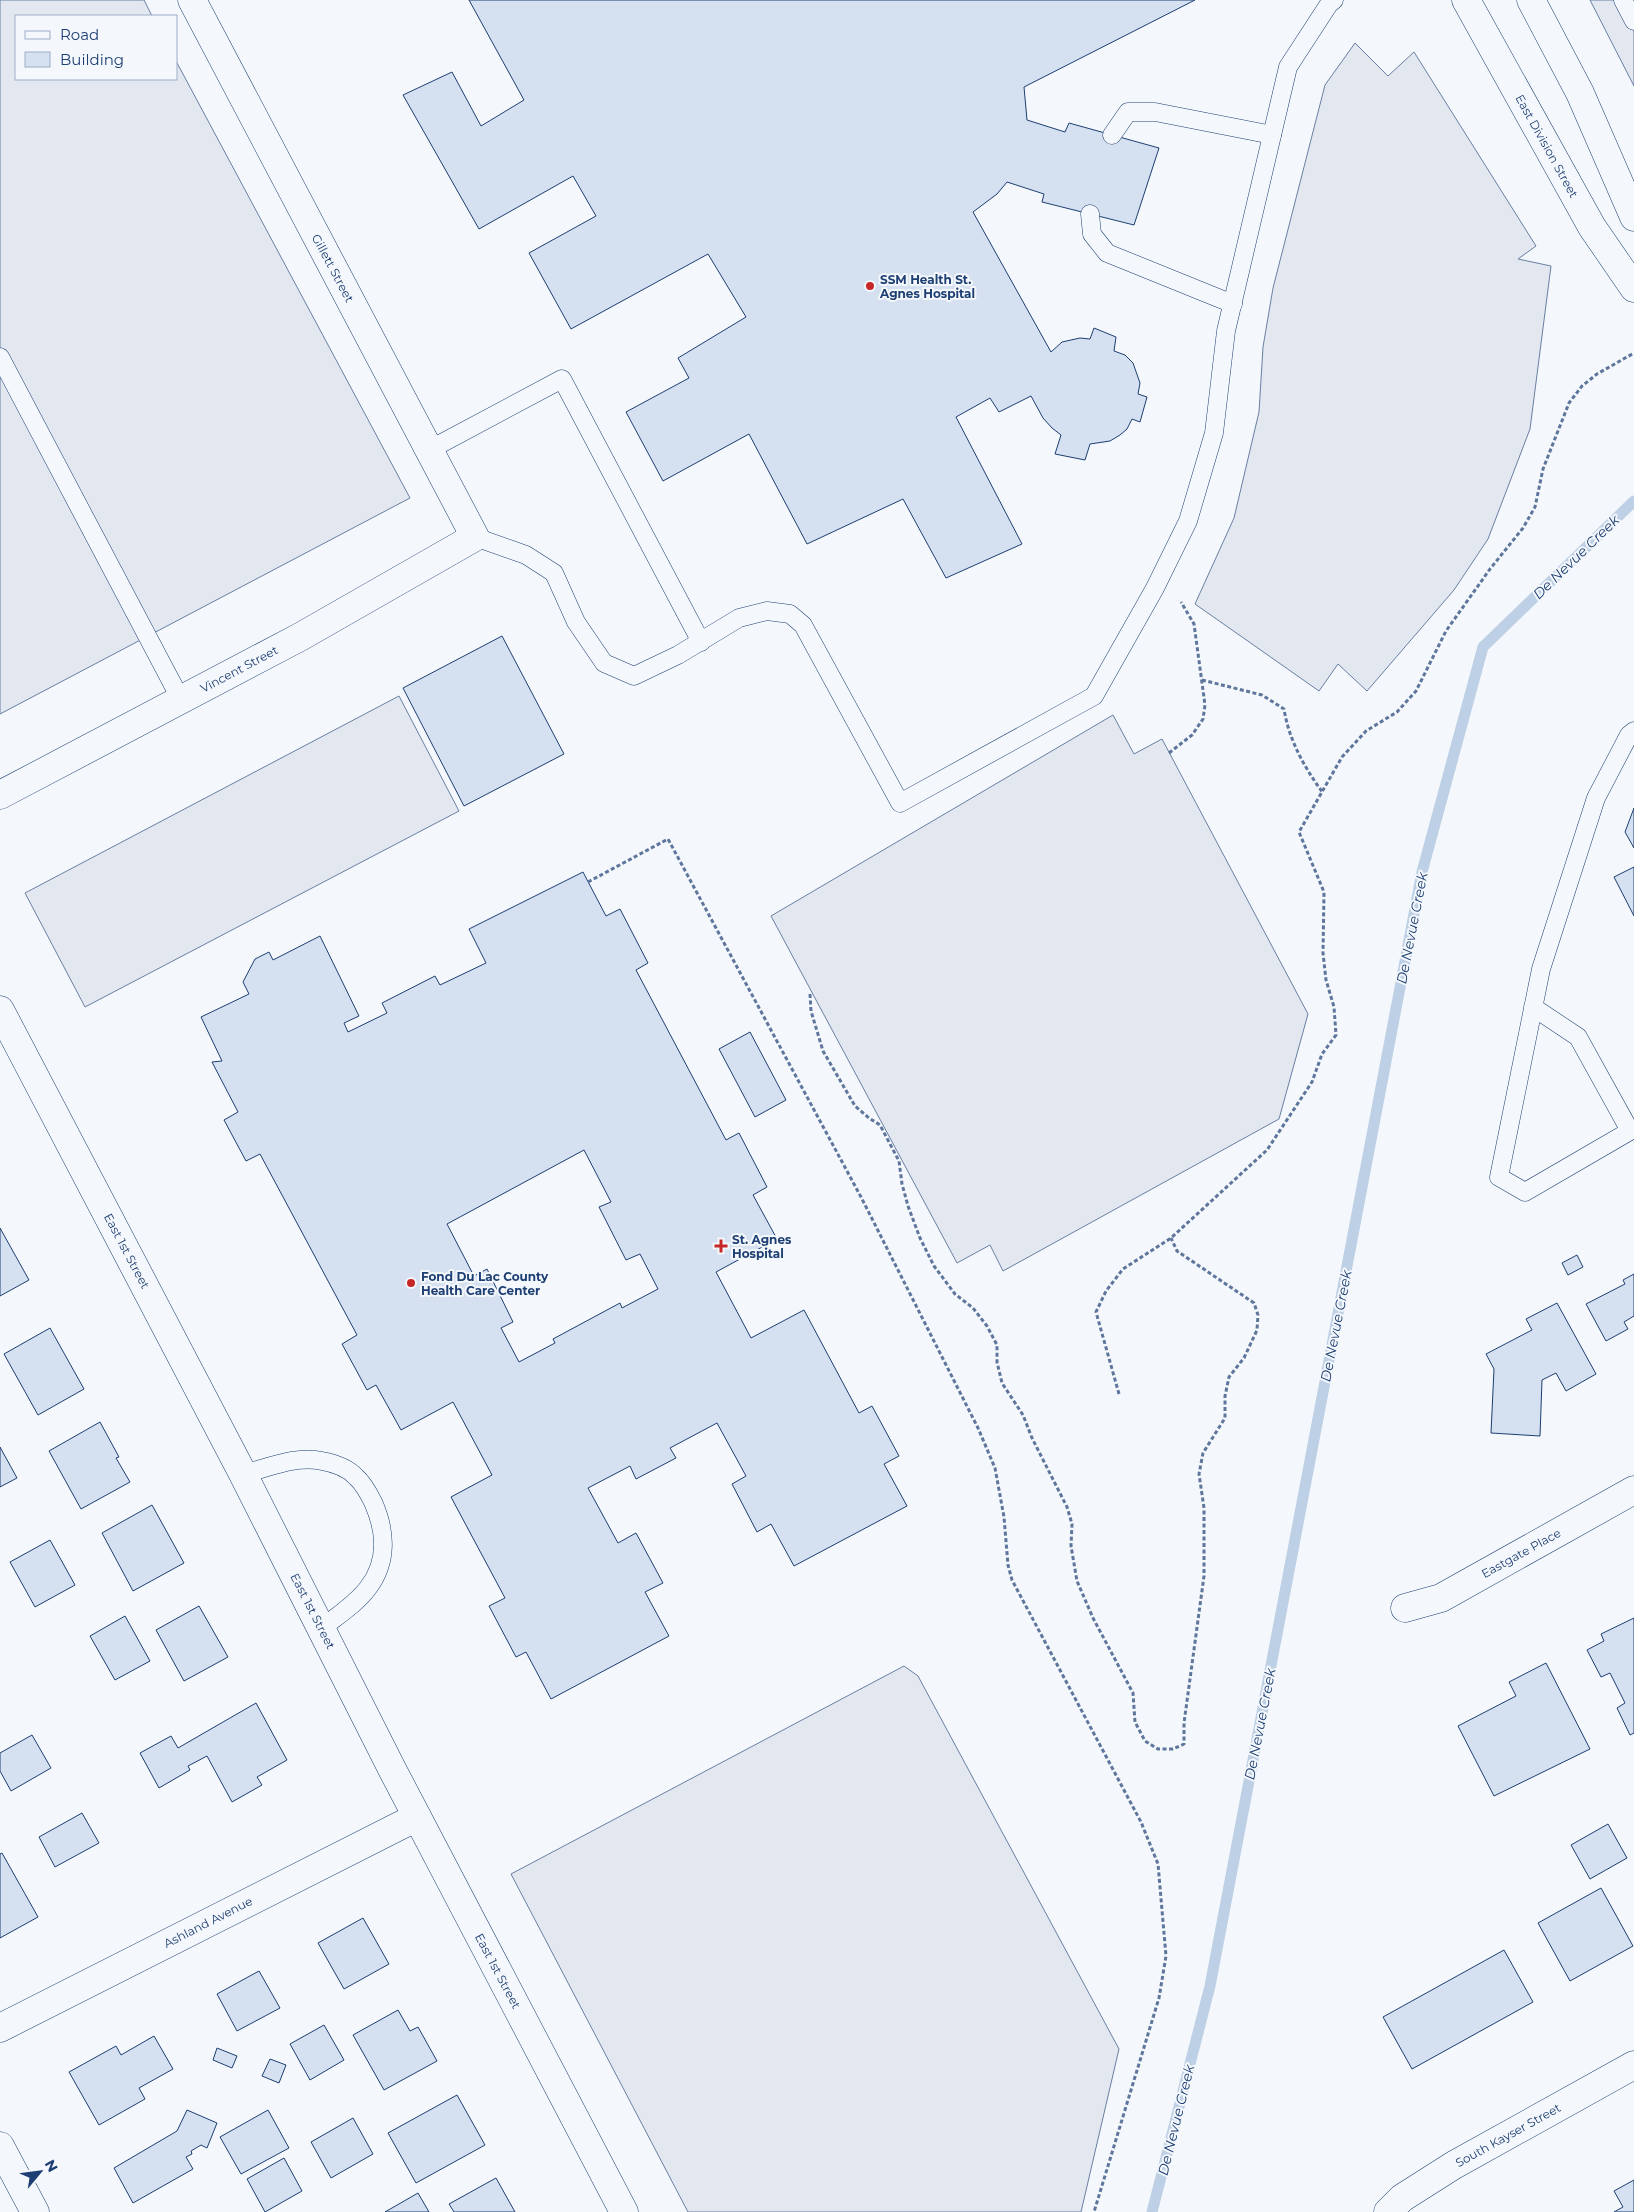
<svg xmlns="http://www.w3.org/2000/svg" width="1634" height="2212" font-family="Montserrat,sans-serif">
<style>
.parking{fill:#e3e8f0;stroke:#687fa3}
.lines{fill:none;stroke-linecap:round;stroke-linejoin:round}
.stream{stroke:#bed0e5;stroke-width:11}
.building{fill:#d5e0f0;stroke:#1d3f73;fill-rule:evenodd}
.service-casing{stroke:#1d3f73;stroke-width:19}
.minor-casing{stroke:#1d3f73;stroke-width:29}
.path{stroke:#5e769c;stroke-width:3;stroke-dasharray:4 2.5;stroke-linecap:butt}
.service{stroke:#f4f7fb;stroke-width:18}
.minor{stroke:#f4f7fb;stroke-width:28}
.poi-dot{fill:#c62828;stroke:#f4f7fb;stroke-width:2}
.labels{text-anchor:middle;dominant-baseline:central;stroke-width:4;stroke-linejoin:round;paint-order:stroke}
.street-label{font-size:12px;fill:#1d3f73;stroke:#f4f7fb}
.poi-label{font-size:12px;font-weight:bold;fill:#1d3f73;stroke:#f4f7fb;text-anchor:start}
.water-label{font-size:14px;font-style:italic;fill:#1d3f73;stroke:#f4f7fb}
</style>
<rect width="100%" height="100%" fill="#f4f7fb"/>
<g class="parking">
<polygon points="0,0 144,0 152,16 16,16 16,79 176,79 176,61 410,498 0,714"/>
<polygon points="1590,0 1634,0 1634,86"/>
<polygon points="1355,43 1388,76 1414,52 1536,246 1518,259 1551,266 1530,429 1488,539 1454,590 1367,691 1338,664 1319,691 1195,604 1234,518 1259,412 1263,347 1273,288 1325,85"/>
<polygon points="399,696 459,811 85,1007 25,893"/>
<polygon points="1113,715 1134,754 1162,739 1308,1014 1279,1119 1003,1271 990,1245 957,1263 771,916"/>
<polygon points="904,1666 918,1676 1119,2049 1081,2212 688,2212 511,1874"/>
</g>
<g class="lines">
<polyline class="stream" points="1152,2212 1210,1986 1422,872 1483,647 1634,501"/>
</g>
<g class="building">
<polygon points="469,0 1195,0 1024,87 1027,120 1065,132 1069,123 1159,148 1134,225 1042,202 1044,194 1007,182 997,194 973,212 1051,352 1062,342 1080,338 1090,339 1094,328 1116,337 1114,351 1125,355 1133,363 1140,383 1138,394 1147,397 1140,422 1132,419 1127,429 1120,435 1110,441 1090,444 1085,460 1055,454 1061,435 1052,428 1043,418 1031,396 999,412 990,398 956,417 1022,544 946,578 903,499 807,544 749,434 663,481 626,412 689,378 678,358 746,317 708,254 571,329 529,253 596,216 573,176 479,229 403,95 452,72 481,126 524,100"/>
<polygon points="502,636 564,754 464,806 403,688"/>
<polygon points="1634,808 1634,848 1625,832"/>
<polygon points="1634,867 1634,916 1614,877"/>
<path d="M583,872L606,916L620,909L648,963L636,970L726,1140L739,1133L767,1187L753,1195L777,1239L716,1272L751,1338L804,1310L859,1413L872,1406L899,1456L884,1464L907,1506L794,1566L771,1524L757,1532L732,1484L746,1476L717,1423L670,1448L676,1458L636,1479L630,1466L588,1488L618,1543L636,1533L663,1583L645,1592L669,1636L551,1699L526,1652L516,1657L489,1606L505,1598L451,1497L492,1475L453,1402L401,1430L376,1385L367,1390L342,1344L357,1335L260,1154L246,1161L224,1120L238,1112L212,1062L222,1061L201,1017L249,994L243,982L255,959L269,952L273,960L320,936L359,1016L344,1023L348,1032L387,1013L382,1003L435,976L440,985L486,963L469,929ZM584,1150L611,1202L599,1207L626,1260L640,1254L658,1289L622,1308L620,1303L553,1339L555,1343L519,1362L501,1328L513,1322L487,1269L474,1276L447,1224Z"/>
<polygon points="750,1032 786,1100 755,1117 719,1049"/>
<polygon points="0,1228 29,1280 0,1296"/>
<polygon points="1577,1255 1583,1267 1568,1275 1562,1263"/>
<polygon points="1634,1274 1634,1316 1624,1322 1628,1329 1606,1341 1586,1304 1625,1284 1623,1280"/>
<polygon points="1557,1303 1596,1374 1566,1391 1556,1373 1542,1380 1540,1436 1491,1433 1494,1369 1486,1354 1532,1330 1526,1319"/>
<polygon points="50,1328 84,1389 38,1415 4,1354"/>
<polygon points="100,1422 119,1457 116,1458 130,1482 81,1509 49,1451"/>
<polygon points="0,1447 17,1478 0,1487"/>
<polygon points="152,1505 184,1563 133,1591 102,1533"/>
<polygon points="50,1540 75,1585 35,1607 10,1562"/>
<polygon points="199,1606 228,1657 184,1681 156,1630"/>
<polygon points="125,1616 150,1661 115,1680 90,1636"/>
<polygon points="1634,1618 1634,1733 1630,1735 1617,1708 1625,1703 1610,1673 1601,1677 1587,1650 1604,1641 1601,1634"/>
<polygon points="1546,1663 1590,1749 1494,1796 1458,1726 1516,1696 1509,1682"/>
<polygon points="256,1703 287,1760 257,1777 262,1785 232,1802 207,1756 188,1766 190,1770 159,1788 140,1753 171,1736 178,1748"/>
<polygon points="32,1735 51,1768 11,1791 0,1771 0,1753"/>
<polygon points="82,1813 99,1843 55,1867 39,1837"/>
<polygon points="1608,1824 1627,1858 1590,1879 1571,1845"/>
<polygon points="2,1853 38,1917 0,1938 0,1854"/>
<polygon points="1601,1888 1633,1946 1570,1981 1538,1923"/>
<polygon points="363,1918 389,1964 344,1989 318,1943"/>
<polygon points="1504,1950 1533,2002 1412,2069 1383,2017"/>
<polygon points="259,1971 280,2008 237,2031 217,1994"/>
<polygon points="398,2010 410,2031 418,2027 437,2061 384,2090 353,2035"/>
<polygon points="324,2025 344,2060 310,2080 290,2044"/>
<polygon points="154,2036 173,2069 139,2088 145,2099 99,2125 69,2072 116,2046 121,2055"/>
<polygon points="217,2048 237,2056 232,2068 213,2060"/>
<polygon points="270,2059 286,2065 279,2083 262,2076"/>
<polygon points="457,2095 485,2145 416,2183 388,2133"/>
<polygon points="187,2110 217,2123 207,2148 201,2145 191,2151 192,2154 186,2157 193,2169 133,2203 114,2168 177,2131"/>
<polygon points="268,2110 289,2148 241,2174 220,2137"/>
<polygon points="353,2118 373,2154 331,2178 311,2142"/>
<polygon points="284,2158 302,2191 265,2212 247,2179"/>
<polygon points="496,2178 515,2212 454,2212 449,2204"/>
<polygon points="1634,2180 1634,2212 1614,2212 1623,2207 1614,2191"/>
<polygon points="418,2193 429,2212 385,2212"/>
</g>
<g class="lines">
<defs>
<g id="service">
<polyline points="1623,0 1634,21"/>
<polyline points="1112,135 1128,112 1155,112 1272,135"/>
<polyline points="1090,214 1092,234 1107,253 1233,304"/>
<polyline points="0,357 181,700"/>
<polyline points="429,450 562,379 701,642"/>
<polyline points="475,537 526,555 554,573 576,622 604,663 634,676 678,655 739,618 767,611 790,614 803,625 900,803 1094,696 1155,588 1188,521 1214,433 1226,331 1288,67 1329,4 1334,0"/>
<polyline points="1533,1007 1578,1037 1630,1131 1525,1192 1499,1177 1541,969 1596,798 1629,735 1634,731"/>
<path d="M243,1474C268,1468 296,1455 322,1461C333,1463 348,1468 356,1477C363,1483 369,1494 373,1502C386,1531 388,1562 368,1588C356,1604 337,1616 322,1628"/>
</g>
<g id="minor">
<polyline points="1466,0 1592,227 1634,288"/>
<polyline points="1531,0 1580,93 1634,217"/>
<polyline points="0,795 300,637 475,537 192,0"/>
<polyline points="0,1010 243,1474 392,1769 624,2212"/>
<polyline points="1405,1608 1441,1598 1634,1490"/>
<polyline points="0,2028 417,1817"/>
<polyline points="0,2146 35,2212"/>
<polyline points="1388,2212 1402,2198 1454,2165 1634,2065"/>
</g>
</defs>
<use href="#service" class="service-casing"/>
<use href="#minor" class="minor-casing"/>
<g class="path">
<path d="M1202,680L1262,695L1284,709C1289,740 1304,767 1323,793"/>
<polyline points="1169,753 1192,735 1203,719 1205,705 1194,624 1181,602"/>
<polyline points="588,882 668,839 861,1197 978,1428 995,1468 1004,1517 1008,1565 1012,1580 1141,1822 1158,1864 1166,1956 1159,1998 1094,2212"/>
<polyline points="810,994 811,1011 823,1051 855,1106 869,1118 880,1125 899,1161 902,1184 908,1206 920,1238 934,1266 955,1294 973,1308 987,1326 997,1345 997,1362 1002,1383 1023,1415 1032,1438 1067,1507 1072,1524 1071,1546 1077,1581 1093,1618 1133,1693 1135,1722 1145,1741 1158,1749 1173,1749 1184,1744 1184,1723 1204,1576 1204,1508 1199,1474 1203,1453 1225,1418 1225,1396 1229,1377 1244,1358 1257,1330 1258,1315 1254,1303 1177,1251 1171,1238"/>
<polyline points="1119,1394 1096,1312 1106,1291 1123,1269 1171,1238 1267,1150 1312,1082 1322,1054 1336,1035 1334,1007 1326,980 1323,953 1324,892 1299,832 1342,757 1366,731 1397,712 1416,691 1446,631 1490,569 1523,528 1535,507 1543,469 1569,403 1582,386 1597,374 1634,353"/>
</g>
<use href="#service" class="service"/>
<use href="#minor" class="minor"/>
</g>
<g class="poi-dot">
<circle cx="870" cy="286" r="5"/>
<path d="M718.5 1238.5h5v5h5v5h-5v5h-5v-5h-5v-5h5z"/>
<circle cx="411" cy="1283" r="5"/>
</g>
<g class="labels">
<g class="street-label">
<text transform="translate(1547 146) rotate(61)">East Division Street</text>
<text transform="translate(333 268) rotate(62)">Gillett Street</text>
<text transform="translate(239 669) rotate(-28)">Vincent Street</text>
<text transform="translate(127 1251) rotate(62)">East 1st Street</text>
<text transform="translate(1521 1553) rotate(-29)">Eastgate Place</text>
<text transform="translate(313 1611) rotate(63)">East 1st Street</text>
<text transform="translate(208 1922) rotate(-27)">Ashland Avenue</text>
<text transform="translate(498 1971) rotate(62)">East 1st Street</text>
<text transform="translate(1508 2135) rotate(-29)">South Kayser Street</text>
</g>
<g class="poi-label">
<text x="880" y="279">SSM Health St.<tspan x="880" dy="14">Agnes Hospital</tspan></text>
<text x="732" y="1239">St. Agnes<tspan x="732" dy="14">Hospital</tspan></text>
<text x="421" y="1276">Fond Du Lac County<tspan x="421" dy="14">Health Care Center</tspan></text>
</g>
<g class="water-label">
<text transform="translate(1576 557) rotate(-44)">De Nevue Creek</text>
<text transform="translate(1412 928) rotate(-79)">De Nevue Creek</text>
<text transform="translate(1336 1326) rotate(-79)">De Nevue Creek</text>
<text transform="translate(1260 1724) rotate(-79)">De Nevue Creek</text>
<text transform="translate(1176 2120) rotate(-76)">De Nevue Creek</text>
</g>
</g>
<rect x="15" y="15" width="162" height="65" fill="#f4f7fb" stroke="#9eadc5"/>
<rect x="25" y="31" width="25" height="8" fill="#f4f7fb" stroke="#9eadc5"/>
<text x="60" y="40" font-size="15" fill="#1d3f73">Road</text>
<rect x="25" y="52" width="25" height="15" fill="#d5e0f0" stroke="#9eadc5"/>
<text x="60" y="65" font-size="15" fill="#1d3f73">Building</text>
<g transform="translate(40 2172) rotate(61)" stroke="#f4f7fb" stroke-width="4" paint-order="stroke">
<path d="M0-4L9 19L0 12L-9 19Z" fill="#1d3f73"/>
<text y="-8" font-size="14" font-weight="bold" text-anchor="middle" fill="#1d3f73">N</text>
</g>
</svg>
